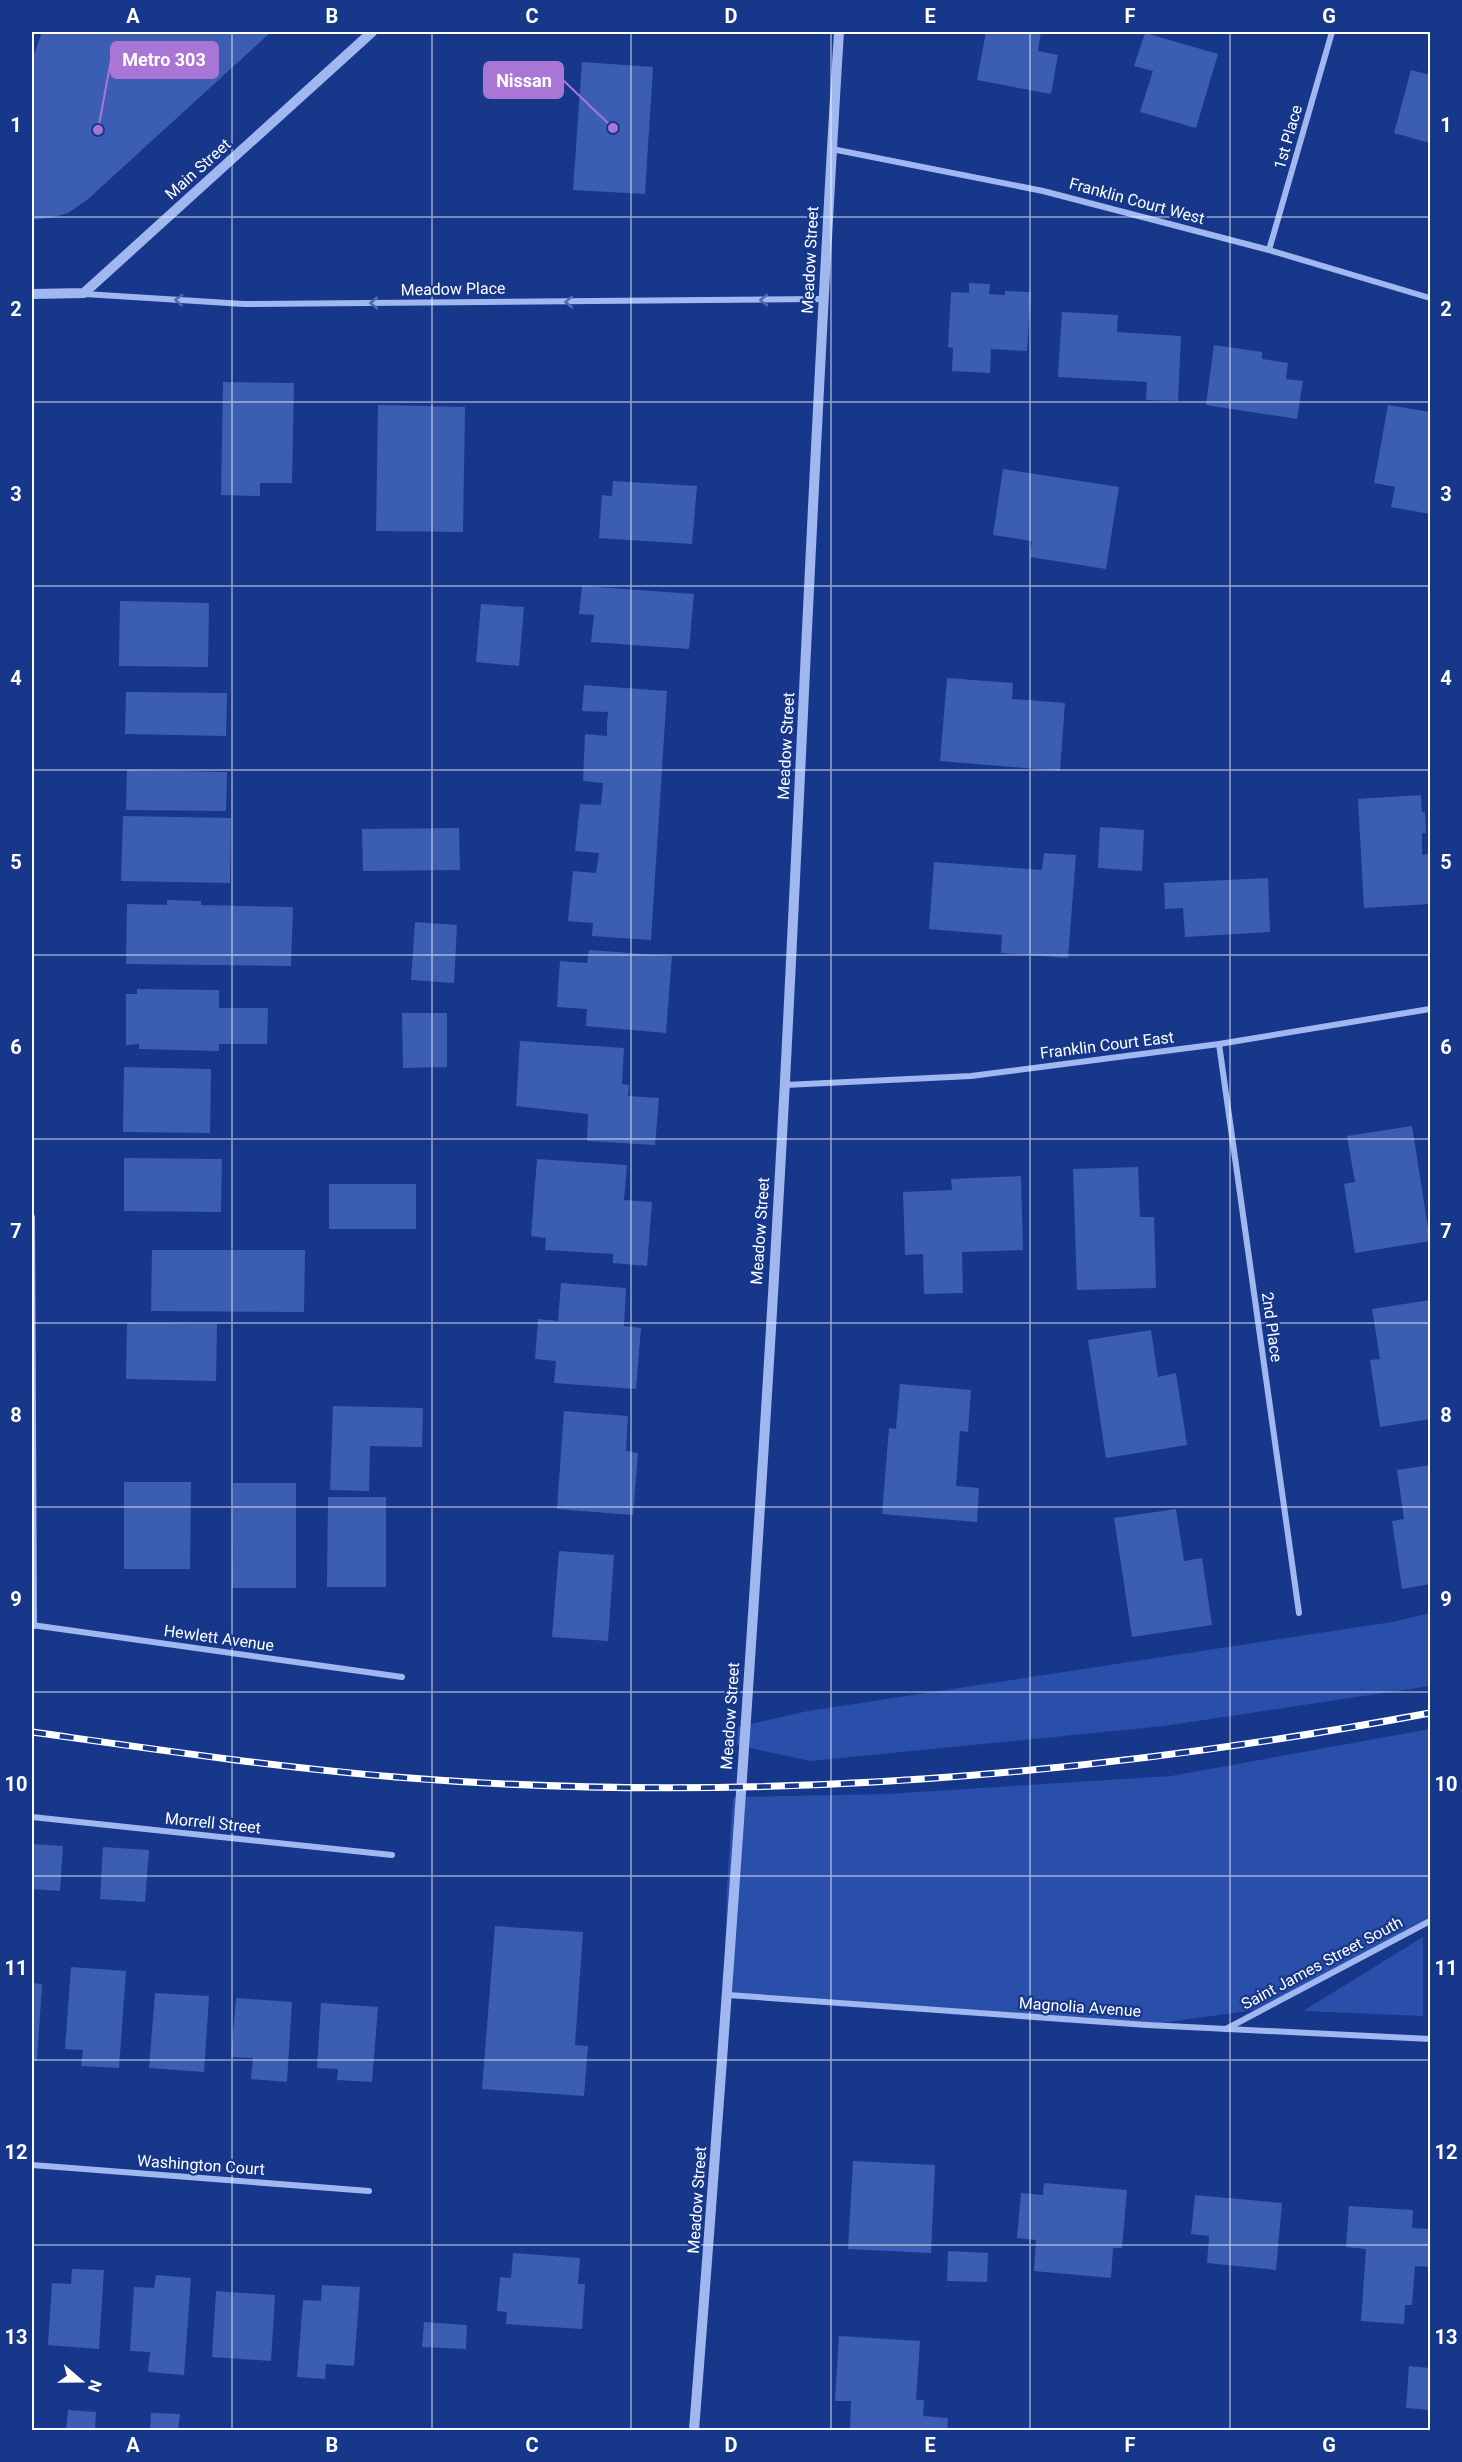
<svg xmlns="http://www.w3.org/2000/svg" width="1462" height="2462" font-family="Roboto,sans-serif">
<style>
.green{fill:#294faa}
.building{fill:#3b5db2}
.lines{fill:none;stroke-linecap:round;stroke-linejoin:round}
.minor{stroke:#a0b7ef;stroke-width:6}
.tertiary{stroke:#a0b7ef;stroke-width:10}
.rail-casing{stroke:#fff;stroke-width:7}
.rail{stroke:#17378b;stroke-width:4.5;stroke-dasharray:14;stroke-linecap:butt}
.oneway{stroke:#4e6ab3}
.grid{fill:none;stroke:#fff;stroke-width:1.5;stroke-opacity:0.55}
.labels{text-anchor:middle;dominant-baseline:central;stroke-width:4.5;stroke-linejoin:round;paint-order:stroke}
.street-label{font-size:16px;fill:#fff;stroke:#17378b}
.leader{fill:none;stroke:#a976d5;stroke-width:2}
.callout-dot{fill:#a976d5;stroke:#17378b;stroke-width:2}
.callout{fill:#a976d5;stroke:#a976d5;stroke-width:2}
.callout-label{font-size:18px;text-anchor:middle;font-weight:bold;fill:#fff}
.neatline{fill:none;stroke:#fff;stroke-width:2}
.grid-label{font-size:20px;text-anchor:middle;font-weight:bold;fill:#fff}
</style>
<rect width="100%" height="100%" fill="#17378b"/>
<g class="green">
<polygon points="1430,1613 1430,1686 1164,1726 810,1761 737,1745 738,1727 808,1711 1392,1622"/>
<polygon points="1430,1729 1430,1921 1269,2008 1147,2025 724,1995 727,1888 733,1797 886,1794 1171,1776"/>
<polygon points="1423,1937 1423,2016 1303,2011"/>
</g>
<g class="building">
<polygon points="42,32 271,32 87,200 68,213 50,218 32,220 32,60"/>
<polygon points="986,32 1041,32 1038,51 1058,55 1051,94 977,80"/>
<polygon points="1145,33 1218,54 1196,128 1140,112 1153,71 1134,66"/>
<polygon points="582,62 653,67 645,194 573,190"/>
<polygon points="1411,70 1430,75 1430,143 1394,133"/>
<polygon points="969,283 990,284 989,294 1005,295 1005,291 1031,292 1027,351 991,349 990,373 952,371 953,348 948,347 951,292 969,293"/>
<polygon points="1062,312 1118,315 1117,332 1181,336 1178,401 1146,400 1147,382 1058,377"/>
<polygon points="1214,345 1262,352 1262,359 1288,363 1286,379 1303,381 1297,419 1206,405"/>
<polygon points="223,382 294,383 292,483 260,483 260,496 221,495"/>
<polygon points="378,405 465,407 463,532 376,531"/>
<polygon points="1388,405 1430,412 1430,514 1391,507 1395,487 1374,483"/>
<polygon points="1003,469 1119,487 1106,569 1030,557 1032,541 993,535"/>
<polygon points="613,481 697,486 692,544 599,538 602,495 612,496"/>
<polygon points="582,586 694,594 689,649 591,642 594,615 579,614"/>
<polygon points="120,601 209,603 208,667 119,666"/>
<polygon points="481,604 524,607 519,666 476,662"/>
<polygon points="947,678 1013,683 1012,699 1065,703 1060,771 940,761"/>
<polygon points="584,685 667,691 651,940 592,936 593,923 568,921 573,871 596,873 599,853 575,851 580,804 601,805 603,783 583,781 585,734 607,736 607,724 608,712 582,711"/>
<polygon points="126,692 227,693 226,736 125,734"/>
<polygon points="127,770 227,772 226,811 126,810"/>
<polygon points="1421,795 1422,812 1425,811 1426,833 1422,833 1422,855 1430,854 1430,904 1364,908 1358,799"/>
<polygon points="123,816 231,818 230,883 121,881"/>
<polygon points="1100,827 1144,830 1142,871 1098,868"/>
<polygon points="459,828 460,870 363,871 362,829"/>
<polygon points="1044,853 1076,855 1068,958 1001,953 1002,935 929,929 934,862 1042,870"/>
<polygon points="1268,878 1270,932 1185,937 1183,908 1165,909 1164,883"/>
<polygon points="167,900 201,901 201,905 293,907 291,966 126,964 127,904 167,905"/>
<polygon points="415,922 457,925 454,983 411,980"/>
<polygon points="589,950 672,956 666,1033 586,1026 587,1009 557,1007 560,961 587,963"/>
<polygon points="137,989 219,990 219,1008 268,1008 267,1044 219,1044 219,1051 139,1049 139,1044 126,1045 126,994 137,994"/>
<polygon points="402,1013 447,1013 447,1067 403,1068"/>
<polygon points="520,1041 624,1048 622,1084 629,1085 628,1096 659,1098 655,1145 587,1141 588,1114 516,1106"/>
<polygon points="124,1067 211,1069 210,1133 123,1132"/>
<polygon points="1412,1126 1430,1241 1355,1253 1344,1184 1355,1182 1347,1136"/>
<polygon points="124,1158 222,1159 221,1212 124,1211"/>
<polygon points="537,1159 627,1165 624,1200 652,1202 647,1266 613,1263 613,1254 545,1250 546,1238 531,1236"/>
<polygon points="1138,1167 1140,1217 1154,1217 1156,1288 1077,1290 1073,1169"/>
<polygon points="1021,1176 1023,1250 962,1252 963,1293 924,1294 923,1254 905,1255 903,1192 952,1190 951,1179"/>
<rect x="329" y="1184" width="87" height="45"/>
<polygon points="152,1250 305,1250 304,1312 151,1311"/>
<polygon points="561,1283 626,1288 624,1326 641,1328 636,1389 554,1383 556,1361 535,1359 538,1319 558,1321"/>
<polygon points="1430,1300 1430,1419 1380,1427 1370,1360 1380,1359 1372,1309"/>
<polygon points="127,1323 217,1324 216,1381 126,1379"/>
<polygon points="1151,1330 1158,1377 1176,1373 1187,1445 1106,1458 1088,1340"/>
<polygon points="900,1384 971,1390 968,1432 960,1431 956,1486 979,1488 977,1522 882,1514 889,1428 896,1429"/>
<polygon points="333,1406 423,1408 422,1447 370,1446 369,1491 330,1490"/>
<polygon points="564,1411 628,1416 626,1451 638,1453 633,1515 557,1509"/>
<polygon points="1430,1465 1430,1584 1402,1589 1392,1521 1404,1519 1397,1470"/>
<polygon points="124,1482 191,1482 190,1569 124,1569"/>
<polygon points="233,1483 296,1483 296,1588 232,1588"/>
<polygon points="328,1497 386,1497 386,1587 327,1587"/>
<polygon points="1176,1509 1184,1561 1202,1558 1212,1625 1132,1637 1114,1518"/>
<polygon points="559,1551 614,1555 608,1641 552,1637"/>
<polygon points="32,1844 63,1846 60,1891 32,1889"/>
<polygon points="103,1847 149,1850 145,1902 100,1899"/>
<polygon points="495,1926 583,1932 575,2045 588,2046 584,2096 482,2089"/>
<polygon points="71,1967 126,1971 119,2068 81,2066 83,2050 65,2049"/>
<polygon points="32,1983 42,1984 37,2061 32,2060"/>
<polygon points="155,1993 209,1996 204,2072 149,2068"/>
<polygon points="236,1998 292,2002 287,2082 251,2079 253,2058 231,2057"/>
<polygon points="321,2003 378,2007 372,2082 337,2080 338,2069 317,2068"/>
<polygon points="853,2161 935,2165 931,2253 848,2249"/>
<polygon points="1044,2183 1127,2190 1122,2248 1113,2248 1111,2278 1034,2271 1036,2240 1017,2238 1021,2193 1043,2195"/>
<polygon points="1195,2195 1282,2203 1276,2270 1207,2263 1209,2236 1191,2234"/>
<polygon points="1349,2206 1413,2210 1412,2228 1430,2229 1430,2267 1415,2266 1412,2305 1405,2305 1404,2324 1361,2321 1366,2249 1346,2247"/>
<polygon points="948,2251 988,2253 987,2282 947,2281"/>
<polygon points="513,2253 580,2258 578,2284 585,2284 582,2329 506,2324 507,2312 497,2311 500,2277 511,2278"/>
<polygon points="72,2269 104,2270 99,2349 48,2345 52,2283 71,2284"/>
<polygon points="156,2275 191,2278 184,2375 148,2372 150,2352 130,2351 134,2287 154,2288"/>
<polygon points="322,2285 360,2287 354,2366 326,2364 325,2379 297,2377 303,2300 321,2301"/>
<polygon points="216,2291 275,2295 271,2361 212,2357"/>
<polygon points="424,2322 467,2325 466,2349 422,2347"/>
<polygon points="839,2336 920,2341 916,2400 924,2400 923,2416 948,2418 947,2430 850,2430 851,2401 835,2401"/>
<polygon points="1409,2366 1430,2368 1430,2410 1406,2408"/>
<polygon points="68,2410 96,2412 95,2430 66,2430"/>
<polygon points="151,2413 180,2414 178,2430 150,2430"/>
</g>
<g class="lines">
<g class="minor">
<polyline points="832,149 1043,191 1269,250 1430,298"/>
<polyline points="1269,250 1332,32"/>
<polyline points="85,294 244,304 822,299"/>
<polyline points="1219,1044 1299,1613"/>
<polyline points="785,1085 971,1076 1219,1044 1430,1009"/>
<polyline points="32,1217 34,1626"/>
<polyline points="32,1625 402,1677"/>
<polyline points="32,1817 392,1855"/>
<polyline points="728,1995 1147,2025 1430,2039"/>
<polyline points="1226,2029 1430,1921"/>
<polyline points="32,2165 369,2191"/>
</g>
<g class="tertiary">
<polyline points="32,294 84,293 372,32"/>
<path d="M694,2430C729,1981 761,1531 785,1081C803,731 817,381 839,32"/>
</g>
<defs>
<path id="rail" d="M32,1732C153,1749 274,1767 396,1777C742,1805 1090,1777 1430,1713"/>
</defs>
<use href="#rail" class="rail-casing"/>
<use href="#rail" class="rail"/>
</g>
<defs><path id="oneway-chevron" d="M-2-3.5L2.5 0L-2 3.5" fill="none" stroke-width="1.6" stroke-linecap="round" stroke-linejoin="round" transform="scale(1.5)"/></defs>
<g class="oneway">
<use href="#oneway-chevron" transform="translate(179 300) rotate(-176)"/>
<use href="#oneway-chevron" transform="translate(764 300) rotate(179)"/>
<use href="#oneway-chevron" transform="translate(569 302) rotate(179)"/>
<use href="#oneway-chevron" transform="translate(374 303) rotate(180)"/>
</g>
<path class="grid" d="M232,32V2430M432,32V2430M631,32V2430M831,32V2430M1030,32V2430M1230,32V2430M32,217H1430M32,402H1430M32,586H1430M32,770H1430M32,955H1430M32,1139H1430M32,1323H1430M32,1507H1430M32,1692H1430M32,1876H1430M32,2060H1430M32,2245H1430"/>
<g class="labels">
<g class="street-label">
<text transform="translate(1288 137) rotate(-74)">1st Place</text>
<text transform="translate(198 169) rotate(-42)">Main Street</text>
<text transform="translate(1137 201) rotate(15)">Franklin Court West</text>
<text transform="translate(810 260) rotate(-87)">Meadow Street</text>
<text transform="translate(453 289) rotate(-1)">Meadow Place</text>
<text transform="translate(786 746) rotate(-87)">Meadow Street</text>
<text transform="translate(1107 1045) rotate(-7)">Franklin Court East</text>
<text transform="translate(760 1231) rotate(-86)">Meadow Street</text>
<text transform="translate(1272 1327) rotate(82)">2nd Place</text>
<text transform="translate(219 1638) rotate(8)">Hewlett Avenue</text>
<text transform="translate(730 1716) rotate(-86)">Meadow Street</text>
<text transform="translate(213 1823) rotate(6)">Morrell Street</text>
<text transform="translate(1322 1963) rotate(-28)">Saint James Street South</text>
<text transform="translate(1080 2007) rotate(4)">Magnolia Avenue</text>
<text transform="translate(201 2165) rotate(4)">Washington Court</text>
<text transform="translate(697 2200) rotate(-86)">Meadow Street</text>
</g>
</g>
<path class="leader" d="M98 130L111 60M613 128L563 80"/>
<g class="callout-dot">
<circle cx="98" cy="130" r="6"/>
<circle cx="613" cy="128" r="6"/>
</g>
<g class="callout">
<rect x="111" y="42" width="107" height="36" rx="6"/>
<rect x="484" y="62" width="79" height="36" rx="6"/>
</g>
<g class="callout-label">
<text x="164" y="66">Metro 303</text>
<text x="524" y="87">Nissan</text>
</g>
<rect width="1462" height="2462" fill="none" stroke="#17378b" stroke-width="66"/>
<g transform="translate(81 2381) rotate(110)" stroke="#17378b" stroke-width="4.5" paint-order="stroke">
<path d="M0-4.5L10 22L0 15L-10 22Z" fill="#ffffff"/>
<text y="-9" font-size="16" font-weight="bold" text-anchor="middle" fill="#ffffff">N</text>
</g>
<rect x="33" y="33" width="1396" height="2396" class="neatline"/>
<g class="grid-label">
<text x="133" y="23">A</text>
<text x="332" y="23">B</text>
<text x="532" y="23">C</text>
<text x="731" y="23">D</text>
<text x="930" y="23">E</text>
<text x="1130" y="23">F</text>
<text x="1329" y="23">G</text>
<text x="16" y="132">1</text>
<text x="1446" y="132">1</text>
<text x="16" y="316">2</text>
<text x="1446" y="316">2</text>
<text x="16" y="501">3</text>
<text x="1446" y="501">3</text>
<text x="16" y="685">4</text>
<text x="1446" y="685">4</text>
<text x="16" y="869">5</text>
<text x="1446" y="869">5</text>
<text x="16" y="1054">6</text>
<text x="1446" y="1054">6</text>
<text x="16" y="1238">7</text>
<text x="1446" y="1238">7</text>
<text x="16" y="1422">8</text>
<text x="1446" y="1422">8</text>
<text x="16" y="1606">9</text>
<text x="1446" y="1606">9</text>
<text x="16" y="1791">10</text>
<text x="1446" y="1791">10</text>
<text x="16" y="1975">11</text>
<text x="1446" y="1975">11</text>
<text x="16" y="2159">12</text>
<text x="1446" y="2159">12</text>
<text x="16" y="2344">13</text>
<text x="1446" y="2344">13</text>
<text x="133" y="2452">A</text>
<text x="332" y="2452">B</text>
<text x="532" y="2452">C</text>
<text x="731" y="2452">D</text>
<text x="930" y="2452">E</text>
<text x="1130" y="2452">F</text>
<text x="1329" y="2452">G</text>
</g>
</svg>
